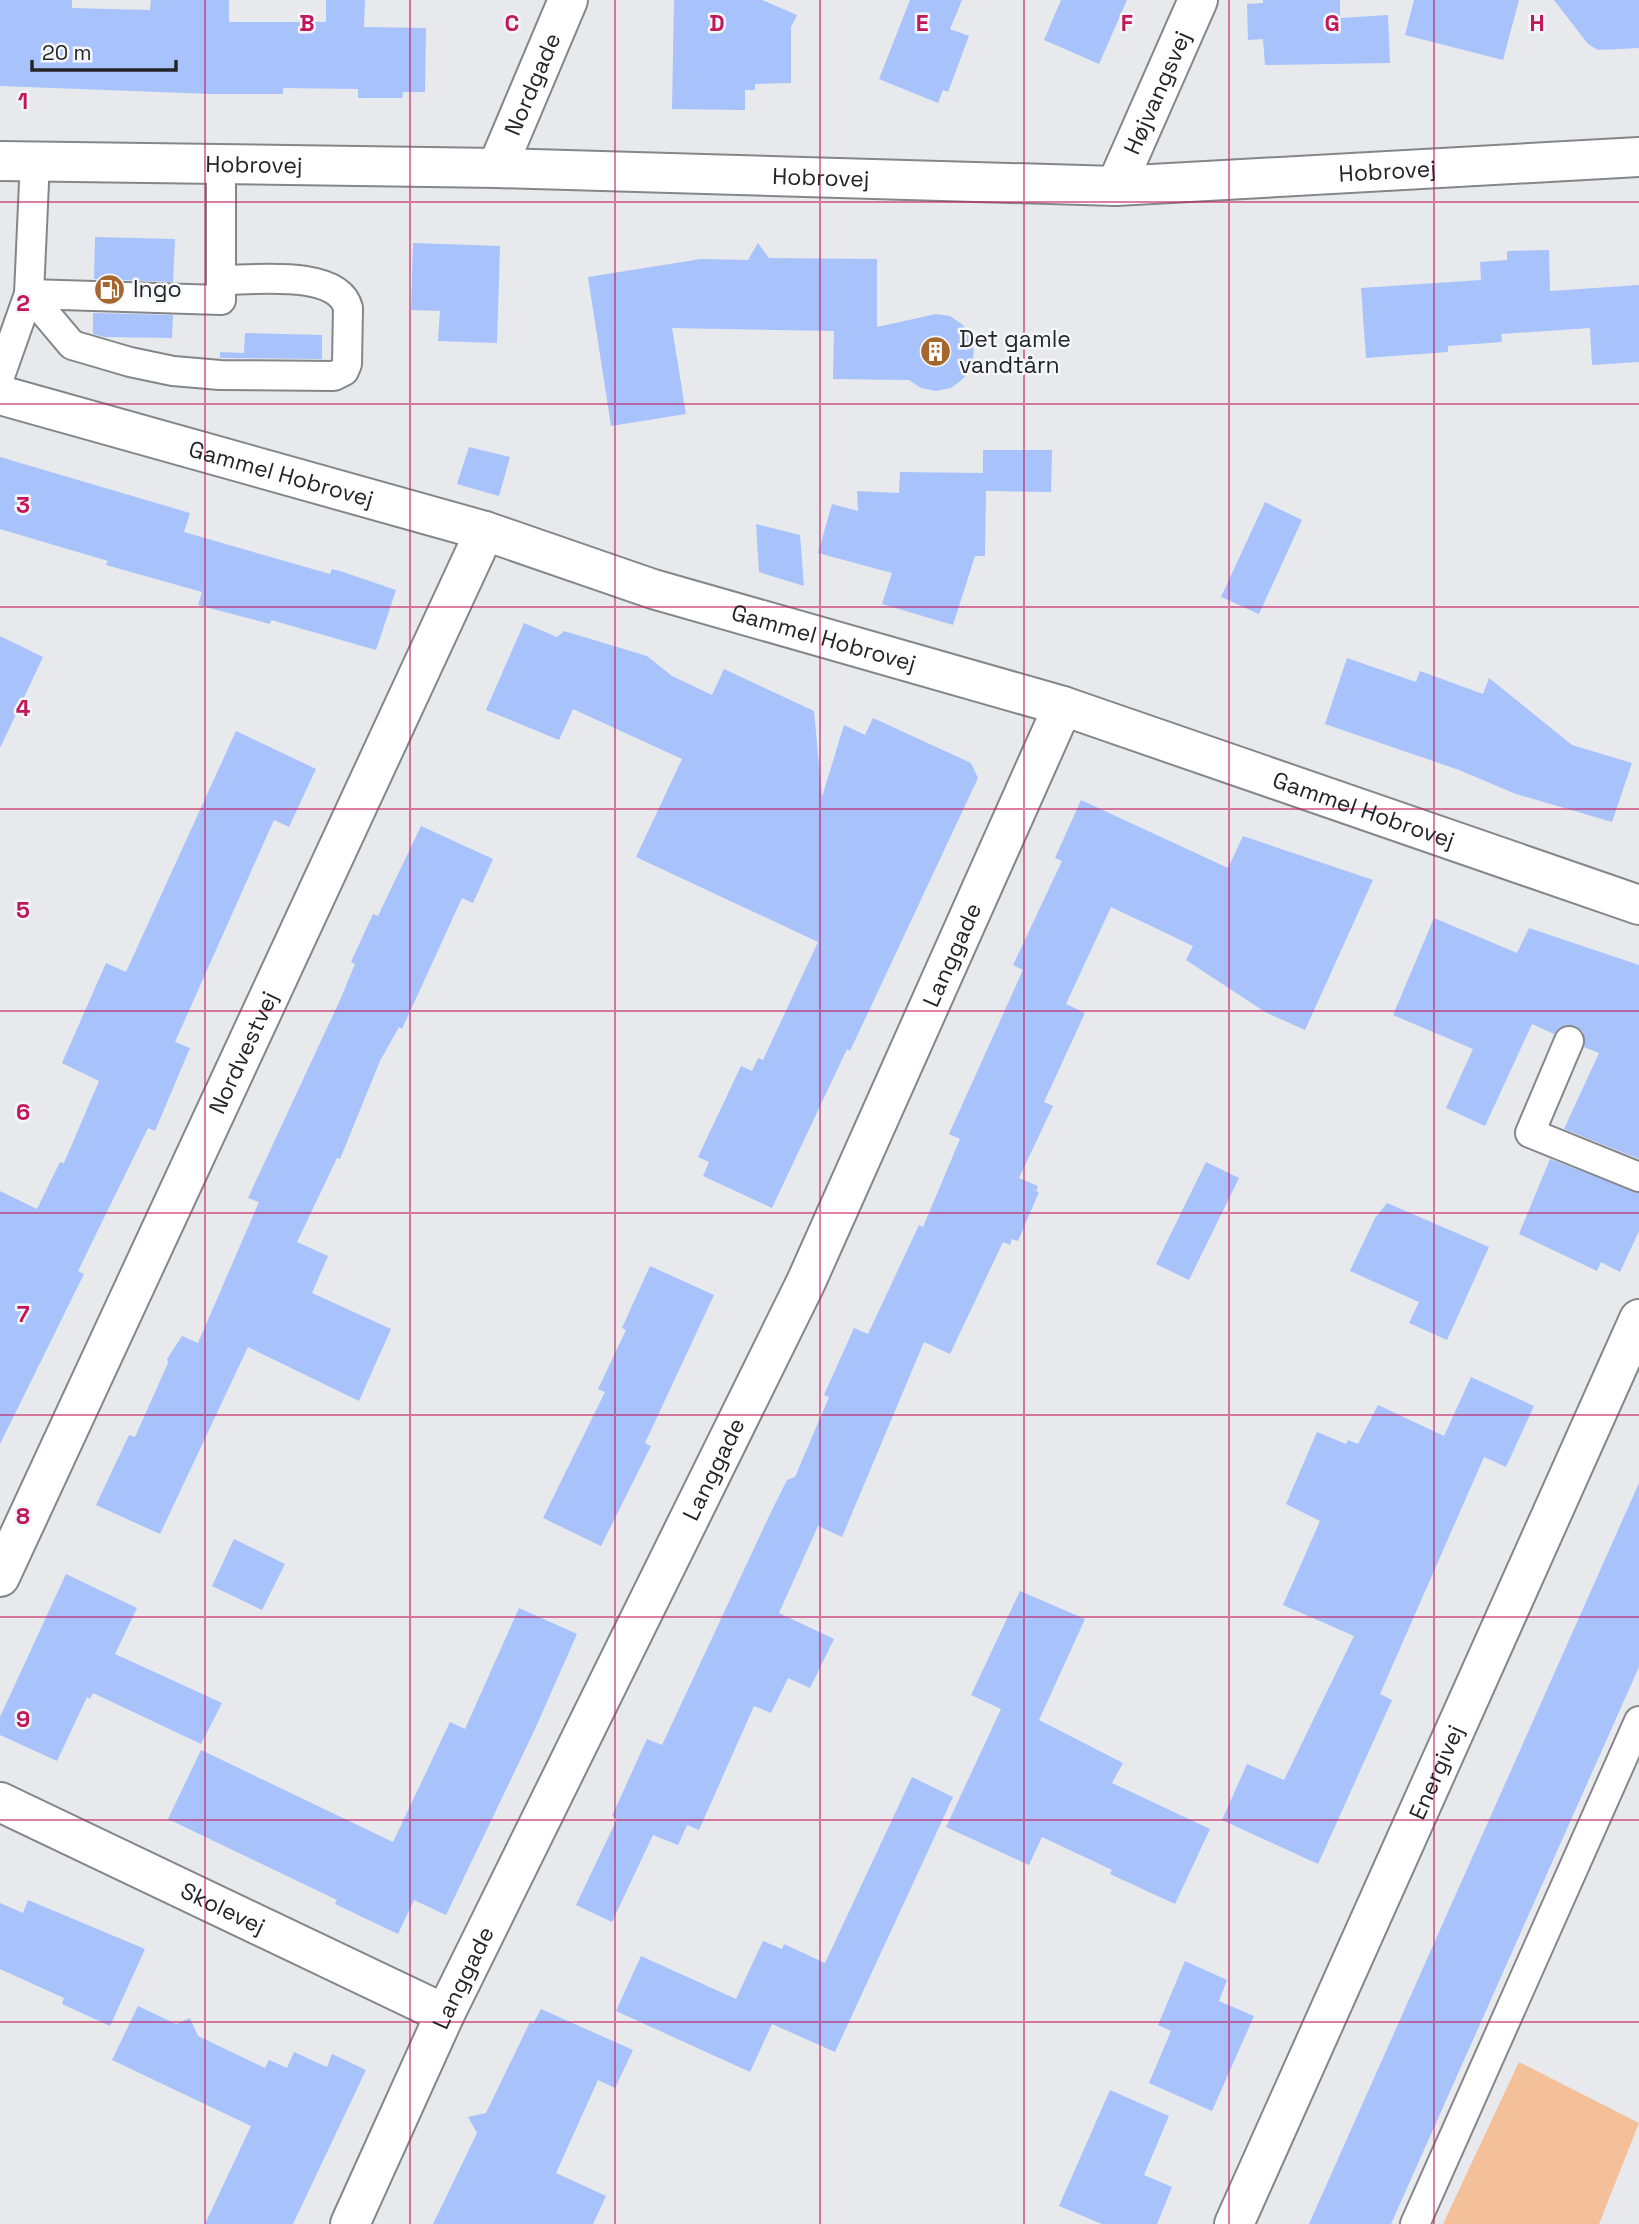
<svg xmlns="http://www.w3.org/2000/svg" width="1639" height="2224" font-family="'Space Grotesk',sans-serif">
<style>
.green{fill:#f3c099}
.building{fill:#a8c2fc}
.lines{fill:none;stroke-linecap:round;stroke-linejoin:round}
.service-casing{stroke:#85868a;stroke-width:32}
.minor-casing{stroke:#85868a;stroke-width:42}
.tertiary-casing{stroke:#85868a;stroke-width:42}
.service{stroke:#fff;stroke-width:28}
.minor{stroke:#fff;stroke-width:38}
.tertiary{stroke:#fff;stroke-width:38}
.grid{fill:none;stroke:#c2185b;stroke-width:2;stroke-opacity:0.55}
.labels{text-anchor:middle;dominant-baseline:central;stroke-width:5;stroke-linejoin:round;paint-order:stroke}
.street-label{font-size:23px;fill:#252527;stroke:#f4f6f9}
.poi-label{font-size:23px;fill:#252527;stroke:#f4f6f9;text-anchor:start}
.grid-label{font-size:23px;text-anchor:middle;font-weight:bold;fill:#c2185b;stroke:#f4f6f9;stroke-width:5;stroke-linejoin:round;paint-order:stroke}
</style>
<rect width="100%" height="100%" fill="#e7e9ec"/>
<polygon class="green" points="1519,2062 1639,2123 1599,2224 1443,2224"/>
<g class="building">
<polygon points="0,0 72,0 72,8 150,10 151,0 229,0 229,22 326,22 326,0 365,0 364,27 426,28 425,92 403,92 402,98 358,98 358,89 283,88 283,94 211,94 0,86"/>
<polygon points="674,0 762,0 797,15 791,27 791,83 755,84 755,90 745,90 745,110 672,109"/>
<polygon points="910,0 962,0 950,29 969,36 948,92 943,90 938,103 879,79"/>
<polygon points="1061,0 1127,0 1099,64 1044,40"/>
<polygon points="1263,0 1340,0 1340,18 1388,15 1390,63 1265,65 1263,39 1248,40 1247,4 1263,3"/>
<polygon points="1414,0 1519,0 1503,60 1405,35"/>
<polygon points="1554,0 1639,0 1639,48 1598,50 1588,44"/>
<polygon points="95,237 175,239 173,282 94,279"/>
<polygon points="413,243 500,246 497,343 438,341 440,311 411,310"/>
<polygon points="758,243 769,258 877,259 877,327 936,314 950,316 963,325 971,337 974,352 971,367 963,379 951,388 936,391 921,388 909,380 833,379 834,331 672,328 686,414 611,426 588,277 701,259 748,260"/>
<polygon points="1549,250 1550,291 1639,285 1639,362 1592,365 1590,328 1501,334 1502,342 1448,346 1448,352 1366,358 1361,288 1481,280 1480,262 1507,260 1507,251"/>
<polygon points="93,313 173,315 172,338 105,337 93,334"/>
<polygon points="245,333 322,335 322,359 220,358 220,352 244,353"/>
<polygon points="469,447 510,457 499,496 457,484"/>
<polygon points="983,450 1052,450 1051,492 986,491 985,556 975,556 953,625 882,604 892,573 818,553 832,504 858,511 857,491 899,493 900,472 983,473"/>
<polygon points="0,457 190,513 184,532 330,574 332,569 340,571 396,590 376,650 271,620 270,624 198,605 202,592 106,565 108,561 0,529"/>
<polygon points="1265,502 1302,520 1259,614 1221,597"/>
<polygon points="756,524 800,535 804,586 759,572"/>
<polygon points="524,623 557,637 564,631 647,656 672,676 712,695 724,669 814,711 822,797 844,725 865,735 873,718 971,763 978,778 850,1051 847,1049 772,1208 703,1176 709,1162 698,1157 741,1066 752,1071 758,1058 763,1060 818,942 636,857 682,759 573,709 559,740 486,710"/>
<polygon points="0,636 43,657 0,748"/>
<polygon points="1347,658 1416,682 1420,671 1483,694 1489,678 1572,745 1632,763 1612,822 1516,794 1459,770 1325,724"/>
<polygon points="236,731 316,769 289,827 274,820 175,1042 190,1048 155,1131 148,1128 78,1271 84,1274 0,1444 0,1191 37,1209 60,1162 64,1163 99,1081 62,1063 106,963 126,972"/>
<polygon points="1081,800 1228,868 1243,836 1373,880 1305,1030 1265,1012 1186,960 1193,946 1111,907 1066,1004 1085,1013 1044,1102 1053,1106 1019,1178 1038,1186 1036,1191 1039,1192 1018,1241 1012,1239 1010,1245 1003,1242 950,1354 924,1342 842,1537 818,1526 779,1613 834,1639 810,1688 788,1678 771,1713 754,1706 699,1830 687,1825 678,1845 653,1835 612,1922 576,1905 617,1819 612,1816 647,1739 662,1745 771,1512 787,1480 795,1477 829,1397 824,1395 854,1328 868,1334 919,1225 923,1227 960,1139 949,1134 1023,970 1013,965 1062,861 1055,858"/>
<polygon points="421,826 493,859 473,903 462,898 402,1029 399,1027 380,1061 340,1159 337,1158 297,1242 328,1256 312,1293 391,1329 359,1401 248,1347 160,1534 96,1505 129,1435 135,1437 168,1363 167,1359 182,1336 198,1343 259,1202 248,1198 340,1000 355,964 351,962 373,914 378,916"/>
<polygon points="1434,918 1517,953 1529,928 1639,965 1639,1159 1564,1129 1599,1053 1584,1047 1583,1032 1575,1026 1566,1025 1554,1034 1532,1024 1485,1126 1446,1108 1473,1049 1393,1015"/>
<polygon points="1550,1159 1639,1193 1639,1231 1620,1272 1601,1262 1597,1271 1519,1234"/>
<polygon points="1206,1162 1239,1178 1189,1280 1156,1264"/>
<polygon points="1387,1203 1489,1247 1447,1340 1409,1323 1419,1302 1350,1271 1375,1218"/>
<polygon points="650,1266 714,1295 645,1443 651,1446 601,1546 543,1518 605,1392 598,1389 626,1330 622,1328"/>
<polygon points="1471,1377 1534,1406 1506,1467 1484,1457 1380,1694 1392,1700 1318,1864 1222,1820 1247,1764 1284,1780 1354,1636 1283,1605 1320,1521 1286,1504 1317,1432 1346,1444 1348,1440 1358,1444 1378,1405 1444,1436"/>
<polygon points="1639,1483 1639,1667 1391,2224 1309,2224"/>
<polygon points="234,1539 285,1564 262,1610 212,1586"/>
<polygon points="66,1574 137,1608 115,1654 222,1703 201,1744 93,1693 90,1699 87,1697 57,1761 0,1735 0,1717"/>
<polygon points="1020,1591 1085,1619 1039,1720 1123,1763 1112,1783 1210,1829 1175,1904 1110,1874 1112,1870 1042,1837 1029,1865 946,1827 1001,1709 971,1695"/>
<polygon points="519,1608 577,1634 535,1729 446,1915 414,1900 398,1934 335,1904 337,1900 168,1819 201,1750 393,1842 450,1722 465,1729"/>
<polygon points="912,1777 953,1797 835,2052 772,2024 750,2072 616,2011 641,1956 736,1999 763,1941 782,1949 784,1944 825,1963"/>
<polygon points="28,1900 145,1949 110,2026 62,2004 64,1998 0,1969 0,1903 23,1913"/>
<polygon points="1185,1961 1227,1980 1219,2001 1254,2016 1212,2111 1149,2083 1171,2031 1158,2025"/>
<polygon points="138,2006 176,2024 190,2018 198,2036 265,2068 269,2060 287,2068 294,2052 327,2067 332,2054 366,2070 293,2224 205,2224 251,2126 112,2060"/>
<polygon points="541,2009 633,2050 615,2088 598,2080 556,2173 606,2196 593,2224 433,2224 477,2133 468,2117 486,2113 530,2022 533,2024"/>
<polygon points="1110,2090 1169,2116 1144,2175 1172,2187 1157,2224 1102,2224 1059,2206"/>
</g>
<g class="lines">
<defs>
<g id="service">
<path d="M29,294L72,345L130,362L173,371L220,375L334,376L344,371L347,364L348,308C338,269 253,280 222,280"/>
<polyline points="29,294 221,300 221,166"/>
<polyline points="0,376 29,294 35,160"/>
<polyline points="1569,1041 1530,1133 1639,1177"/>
<polyline points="1415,2224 1639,1721"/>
</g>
<g id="minor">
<path id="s1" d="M497,168L568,0"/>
<path id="s2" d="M1116,186L1198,0"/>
<path id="s3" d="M0,395L485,531L653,589L1063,706L1639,905"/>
<path id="s4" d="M0,1577L485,531"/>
<path id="s5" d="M0,1802L445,2014"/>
<path id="s6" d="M350,2224L445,2014L806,1282L1063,706"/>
<path id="s7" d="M1234,2224L1639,1319"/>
</g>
<g id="tertiary">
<path id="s8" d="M0,161L497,168L1116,186L1639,157"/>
</g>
</defs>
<use href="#service" class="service-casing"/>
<use href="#minor" class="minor-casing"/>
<use href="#tertiary" class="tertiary-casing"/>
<use href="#service" class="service"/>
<use href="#minor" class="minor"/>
<use href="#tertiary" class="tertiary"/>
</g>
<path class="grid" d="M205,0V2224M410,0V2224M615,0V2224M820,0V2224M1024,0V2224M1229,0V2224M1434,0V2224M0,202H1639M0,404H1639M0,607H1639M0,809H1639M0,1011H1639M0,1213H1639M0,1415H1639M0,1617H1639M0,1820H1639M0,2022H1639"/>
<defs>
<symbol id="fuel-disc" viewBox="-11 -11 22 22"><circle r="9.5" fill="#a6662e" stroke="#f4f6f9"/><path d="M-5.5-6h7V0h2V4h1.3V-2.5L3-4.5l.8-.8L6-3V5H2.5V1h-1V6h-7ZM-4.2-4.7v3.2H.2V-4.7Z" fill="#fff"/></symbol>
<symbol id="building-disc" viewBox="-11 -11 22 22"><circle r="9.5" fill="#a6662e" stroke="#f4f6f9"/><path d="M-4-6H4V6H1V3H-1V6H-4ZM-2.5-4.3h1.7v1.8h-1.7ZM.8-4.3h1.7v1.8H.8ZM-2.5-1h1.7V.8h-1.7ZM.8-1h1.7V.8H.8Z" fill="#fff"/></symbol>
</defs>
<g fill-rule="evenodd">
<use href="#fuel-disc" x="92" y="272" width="35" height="35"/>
<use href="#building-disc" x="918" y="334" width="35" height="35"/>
</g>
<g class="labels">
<g class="street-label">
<text stroke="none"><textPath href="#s1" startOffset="91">Nordgade</textPath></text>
<text stroke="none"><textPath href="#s2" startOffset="102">Højvangsvej</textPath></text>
<text stroke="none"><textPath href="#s8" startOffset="254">Hobrovej</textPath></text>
<text stroke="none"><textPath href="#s8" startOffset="1388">Hobrovej</textPath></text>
<text stroke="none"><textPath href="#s8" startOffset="821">Hobrovej</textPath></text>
<text stroke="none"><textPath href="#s3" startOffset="292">Gammel Hobrovej</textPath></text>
<text stroke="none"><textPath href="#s3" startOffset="859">Gammel Hobrovej</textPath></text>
<text stroke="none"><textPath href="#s3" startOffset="1426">Gammel Hobrovej</textPath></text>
<text stroke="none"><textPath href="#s6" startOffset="1405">Langgade</textPath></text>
<text stroke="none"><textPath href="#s4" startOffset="578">Nordvestvej</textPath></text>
<text stroke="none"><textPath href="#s6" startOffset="838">Langgade</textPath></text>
<text stroke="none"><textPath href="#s7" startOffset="495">Energivej</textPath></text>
<text stroke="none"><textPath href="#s5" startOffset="247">Skolevej</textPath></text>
<text stroke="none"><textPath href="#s6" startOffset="271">Langgade</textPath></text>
</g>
<g class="poi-label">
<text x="133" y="289">Ingo</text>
<text x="959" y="339">Det gamle<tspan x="959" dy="26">vandtårn</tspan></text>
</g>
</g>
<g class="grid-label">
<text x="307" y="31">B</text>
<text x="512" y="31">C</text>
<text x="717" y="31">D</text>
<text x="922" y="31">E</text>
<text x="1127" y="31">F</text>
<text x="1332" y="31">G</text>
<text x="1537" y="31">H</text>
<text x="23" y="109">1</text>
<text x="23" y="311">2</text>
<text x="23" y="513">3</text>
<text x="23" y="716">4</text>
<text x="23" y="918">5</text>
<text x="23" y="1120">6</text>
<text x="23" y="1322">7</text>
<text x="23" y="1524">8</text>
<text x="23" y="1727">9</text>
</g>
<path d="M32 60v10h144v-10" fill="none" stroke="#252527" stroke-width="3.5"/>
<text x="42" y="60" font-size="21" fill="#252527" stroke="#f4f6f9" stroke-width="5" paint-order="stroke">20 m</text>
</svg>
